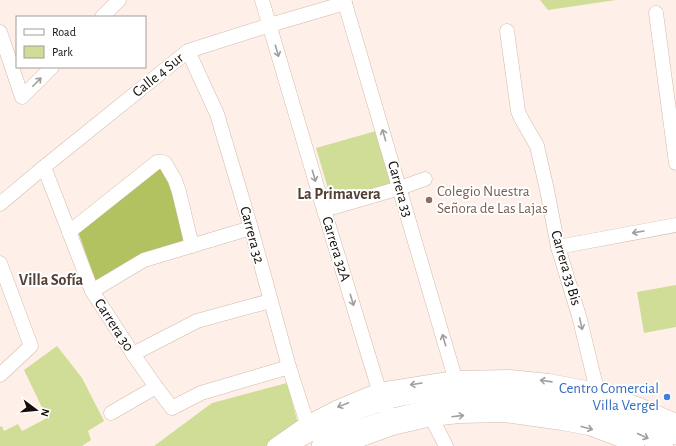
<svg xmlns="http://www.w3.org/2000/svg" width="676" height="446" font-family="'Alegreya Sans',sans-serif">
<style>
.green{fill:#d0dd96}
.forest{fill:#b3c260}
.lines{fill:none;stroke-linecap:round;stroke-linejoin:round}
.minor-casing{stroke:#d0baac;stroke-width:15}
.major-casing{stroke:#d0baac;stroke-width:18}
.minor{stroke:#fff;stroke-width:14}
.major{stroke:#fff;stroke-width:17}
.oneway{stroke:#a19e9c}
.education-dot{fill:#8d6e63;stroke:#fff;stroke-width:1.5}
.shop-dot{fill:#3f7fe0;stroke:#fff;stroke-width:1.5}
.labels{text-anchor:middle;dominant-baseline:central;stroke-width:4;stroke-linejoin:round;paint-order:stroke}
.street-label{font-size:15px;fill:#140d08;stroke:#fff}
.education-label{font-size:15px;fill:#785e54;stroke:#fff;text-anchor:start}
.shop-label{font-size:15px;fill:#366cbe;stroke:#fff;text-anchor:end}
.neighbourhood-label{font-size:16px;font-weight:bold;fill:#544136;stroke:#fff}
</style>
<rect width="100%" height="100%" fill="#fef0e8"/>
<g class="green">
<polygon points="540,0 616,0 548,10"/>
<polygon points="376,131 394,187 333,205 316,148"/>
<polygon points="676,285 676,327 644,333 637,292"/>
<polygon points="57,346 82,378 104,421 88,431 91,440 82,446 0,446 0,427 2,426 4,431 18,424 22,431 47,418 24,370"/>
<polygon points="287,383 299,427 270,446 154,446 212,403"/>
</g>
<polygon class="forest" points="158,165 170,184 186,243 96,282 77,229"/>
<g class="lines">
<defs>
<g id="minor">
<polyline points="262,0 324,210 379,390 393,428"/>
<polyline points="344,0 455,378"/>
<polyline points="656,13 676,163"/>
<polyline points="102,17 119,0"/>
<polyline points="507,31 518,111 521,118 537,146 547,190 558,247 579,316 597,390"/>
<polyline points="0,32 22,97 52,67"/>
<polyline points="188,51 217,114 251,228 289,367 307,423"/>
<polyline points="44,167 92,291 133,354 156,387 172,408 201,393 289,367"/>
<polyline points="0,204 44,167 188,51 270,25 345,3"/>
<polyline points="324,210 400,188 425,179"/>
<polyline points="69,232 157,162 162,162 165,163 175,180 179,192 192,246"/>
<polyline points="558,247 676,225"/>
<polyline points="0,263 31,346 0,375"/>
<polyline points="92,291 144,260 251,228"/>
<polyline points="133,354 197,321 270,301"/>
<polyline points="111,413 156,387"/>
<polyline points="432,419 446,446"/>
<polyline points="274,446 307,423 338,407 379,390 455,378 510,377 549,381 597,390 637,404 676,421"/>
<polyline points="346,446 354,442 393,428 432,419 459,416 504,415 562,423 589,428 637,446"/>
</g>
<g id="major">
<path d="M287,446C316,428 350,413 383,402C404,395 429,393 451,391C533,385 603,398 676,436"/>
<polyline points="320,446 349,432 389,418 427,409 468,404 509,403 550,407 591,416 630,429 665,446"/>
</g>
</defs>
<use href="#minor" class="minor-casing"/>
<use href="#major" class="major-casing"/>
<use href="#minor" class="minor"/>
<use href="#major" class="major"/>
</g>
<defs><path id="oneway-shaft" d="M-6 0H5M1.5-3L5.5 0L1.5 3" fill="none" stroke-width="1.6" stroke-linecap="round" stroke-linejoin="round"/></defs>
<g class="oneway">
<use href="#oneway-shaft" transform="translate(277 51) rotate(74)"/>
<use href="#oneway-shaft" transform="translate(37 82) rotate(-45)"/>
<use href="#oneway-shaft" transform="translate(384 135) rotate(-106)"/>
<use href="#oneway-shaft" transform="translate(314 176) rotate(74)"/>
<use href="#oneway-shaft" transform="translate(638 232) rotate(170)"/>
<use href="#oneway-shaft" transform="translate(352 300) rotate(73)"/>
<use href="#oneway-shaft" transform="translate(581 324) rotate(77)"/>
<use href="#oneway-shaft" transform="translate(444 340) rotate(-106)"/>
<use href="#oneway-shaft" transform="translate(546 381) rotate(-172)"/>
<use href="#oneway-shaft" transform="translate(416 384) rotate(171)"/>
<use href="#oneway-shaft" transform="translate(343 405) rotate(158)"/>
<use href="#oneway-shaft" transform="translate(458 416) rotate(-7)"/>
<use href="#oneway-shaft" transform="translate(587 428) rotate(15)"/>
<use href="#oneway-shaft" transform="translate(643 436) rotate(25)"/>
</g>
<circle class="education-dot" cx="429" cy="200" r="4"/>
<circle class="shop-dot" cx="667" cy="397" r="4"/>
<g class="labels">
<g class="street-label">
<text transform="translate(158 75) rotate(-39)">Calle 4 Sur</text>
<text transform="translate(400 189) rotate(74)">Carrera 33</text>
<text transform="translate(252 235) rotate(75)">Carrera 32</text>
<text transform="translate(336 249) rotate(73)">Carrera 32A</text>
<text transform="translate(566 268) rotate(74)">Carrera 33 Bis</text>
<text transform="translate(114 325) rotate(57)">Carrera 30</text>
</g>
<g class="education-label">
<text x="437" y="191">Colegio Nuestra<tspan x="437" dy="17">Señora de Las Lajas</tspan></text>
</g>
<g class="shop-label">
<text x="659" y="388">Centro Comercial<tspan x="659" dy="17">Villa Vergel</tspan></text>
</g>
<g class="neighbourhood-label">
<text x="339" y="194">La Primavera</text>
<text x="51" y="280">Villa Sofía</text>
</g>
</g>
<rect x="16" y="16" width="130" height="52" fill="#ffffff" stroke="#a19e9c"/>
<rect x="24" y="29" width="20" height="6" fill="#ffffff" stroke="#a19e9c"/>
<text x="52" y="36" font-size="12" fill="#140d08">Road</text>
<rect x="24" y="46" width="20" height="12" fill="#d0dd96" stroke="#a19e9c"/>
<text x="52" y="56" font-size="12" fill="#140d08">Park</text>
<g transform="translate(36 410) rotate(106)" stroke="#ffffff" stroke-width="3" paint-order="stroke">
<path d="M0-3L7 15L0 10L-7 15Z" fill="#140d08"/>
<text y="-6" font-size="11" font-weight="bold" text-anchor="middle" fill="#140d08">N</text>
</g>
</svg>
